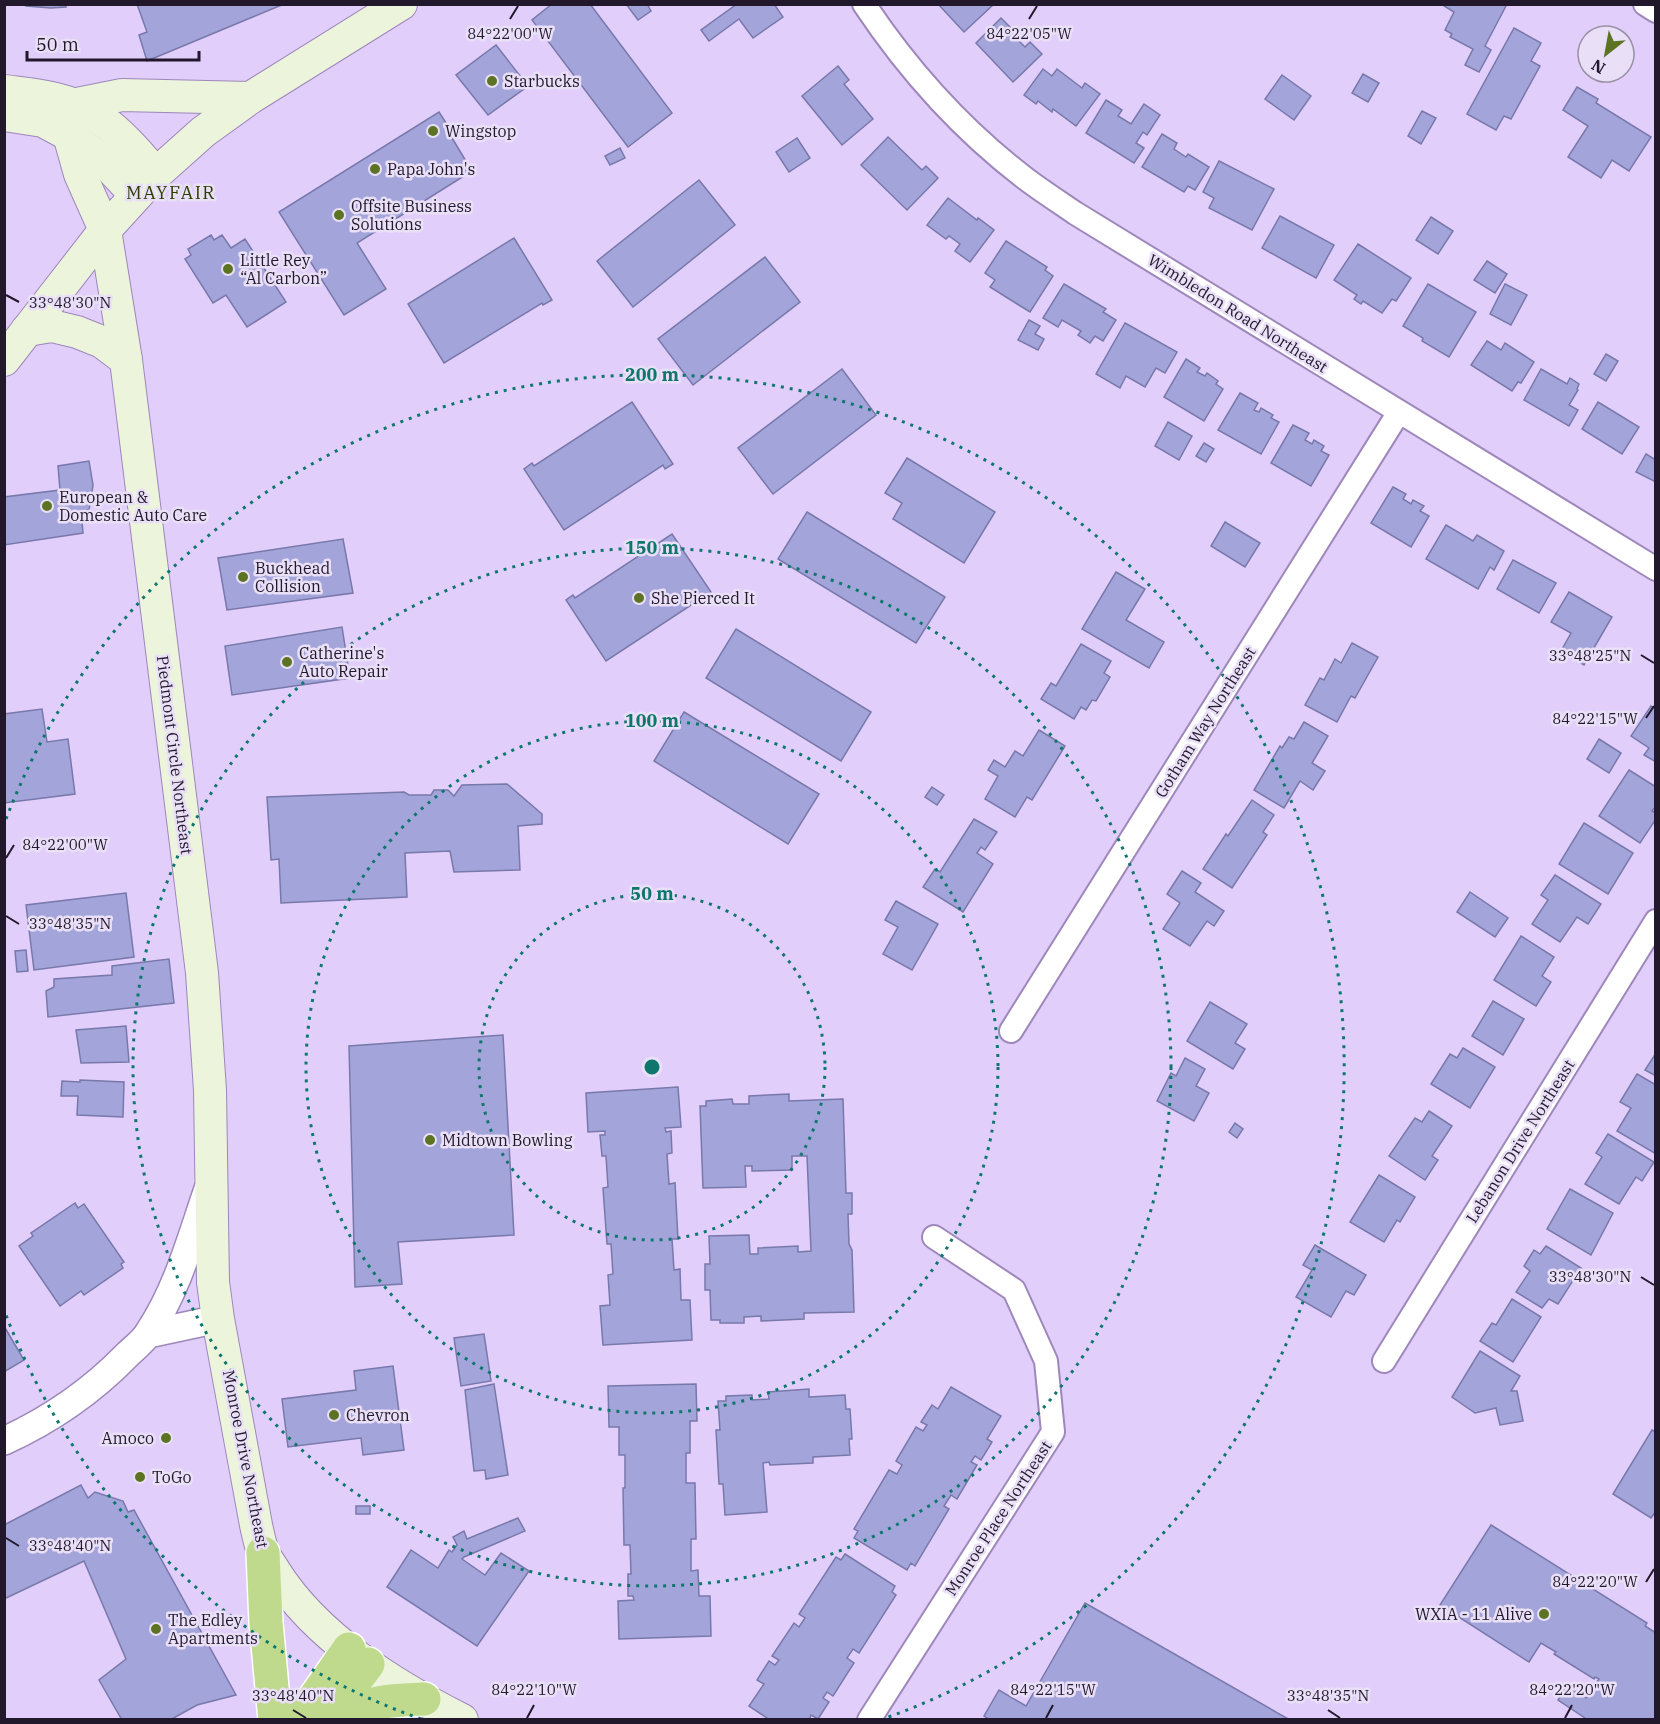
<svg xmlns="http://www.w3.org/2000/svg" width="1660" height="1724" font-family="'IBM Plex Serif',serif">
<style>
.building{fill:#a3a4da;stroke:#7878ab;stroke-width:1.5}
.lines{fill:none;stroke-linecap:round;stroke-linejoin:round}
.minor-casing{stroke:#9d87bb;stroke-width:26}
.tertiary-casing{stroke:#9d87bb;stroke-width:30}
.secondary-casing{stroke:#9d87bb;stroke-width:34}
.motorway-casing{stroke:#fff;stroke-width:36}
.minor{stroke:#fff;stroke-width:22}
.tertiary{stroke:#fff;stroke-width:27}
.secondary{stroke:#ecf4dc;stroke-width:32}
.motorway{stroke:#bfda8c;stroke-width:33}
.ticks{fill:none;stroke:#21182c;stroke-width:2}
.ring{fill:none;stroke:#0f766e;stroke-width:3;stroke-dasharray:3 6}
.poi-dot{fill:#5c7324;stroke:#e9e0f7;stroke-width:2}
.labels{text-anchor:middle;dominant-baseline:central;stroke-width:5;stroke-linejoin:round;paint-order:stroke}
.poi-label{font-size:16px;fill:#21182c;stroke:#e9e0f7;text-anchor:start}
.street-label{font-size:16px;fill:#21182c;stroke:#e9e0f7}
.neighbourhood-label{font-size:18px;letter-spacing:1.5px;fill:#2d3c02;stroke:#e9e0f7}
.ticks-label{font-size:15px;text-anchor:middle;fill:#21182c;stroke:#e9e0f7;stroke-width:5;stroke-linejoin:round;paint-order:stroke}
.centre{fill:#0f766e;stroke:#e9e0f7;stroke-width:3}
.ring-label{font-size:18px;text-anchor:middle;font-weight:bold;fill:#0f766e;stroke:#e9e0f7;stroke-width:5;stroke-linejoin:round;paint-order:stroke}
</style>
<rect width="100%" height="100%" fill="#e1cefa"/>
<g class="building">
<polygon points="26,4 66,4 66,7 51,8 26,6"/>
<polygon points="137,4 284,4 147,61 139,35 147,32"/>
<polygon points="552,4 590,4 672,113 628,147 532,20"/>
<polygon points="626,4 647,4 651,11 638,20"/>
<polygon points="737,4 774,4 783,17 753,38 739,19 709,41 701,30"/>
<polygon points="938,4 992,4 993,5 964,32"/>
<polygon points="1441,4 1504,4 1506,6 1485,46 1491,50 1479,72 1465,65 1473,49 1450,37 1452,34 1445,30 1454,12"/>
<polygon points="1001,18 1017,34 1014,36 1025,47 1030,42 1042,54 1013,82 976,43"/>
<polygon points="1514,28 1541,43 1531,61 1540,66 1511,119 1504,116 1496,130 1467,114"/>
<polygon points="496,45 528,86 488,115 456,75"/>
<polygon points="838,66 849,80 844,84 873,119 842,145 802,96"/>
<polygon points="1043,69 1052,76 1057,69 1082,88 1085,83 1100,94 1076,126 1053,109 1052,112 1038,101 1036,104 1024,95"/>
<polygon points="1363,74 1379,83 1368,102 1352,93"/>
<polygon points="1282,75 1311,96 1294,120 1265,99"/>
<polygon points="1577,87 1598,99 1596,103 1651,137 1629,171 1612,160 1601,178 1568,157 1588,126 1563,110"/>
<polygon points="1106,100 1122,110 1118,116 1131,124 1144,104 1160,115 1147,135 1143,132 1136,143 1144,148 1134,163 1086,133"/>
<polygon points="1422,111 1436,118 1421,144 1408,136"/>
<polygon points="439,112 451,131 449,133 472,171 357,243 386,289 344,315 279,212"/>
<polygon points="1162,134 1177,143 1174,149 1186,157 1188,154 1209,167 1195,190 1188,186 1184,192 1142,167"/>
<polygon points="888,137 922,170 926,166 938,178 907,210 861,165"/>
<polygon points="797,138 810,158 789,172 776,152"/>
<polygon points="620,148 625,158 610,165 605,156"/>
<polygon points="1219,161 1274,189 1252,230 1209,208 1214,198 1203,192"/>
<polygon points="699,180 735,225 633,307 597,261"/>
<polygon points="948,198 977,220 978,218 994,230 970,262 955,251 960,244 949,236 946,239 927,225"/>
<polygon points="1280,216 1334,245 1316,278 1262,248"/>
<polygon points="1431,217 1453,231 1438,254 1416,240"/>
<polygon points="211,235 214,240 222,235 231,248 245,239 286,302 247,327 226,295 213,303 185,259 191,255 188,249"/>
<polygon points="514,238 552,300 543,305 542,303 444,363 408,304"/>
<polygon points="1006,241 1047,267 1045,270 1053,276 1030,312 990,287 995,280 985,273"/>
<polygon points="1358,244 1411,278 1396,301 1392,299 1382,313 1363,301 1361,304 1354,299 1357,295 1334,280"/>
<polygon points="765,257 800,302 693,385 658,339"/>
<polygon points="1487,261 1507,274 1495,293 1474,280"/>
<polygon points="1064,284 1106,309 1103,312 1116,320 1103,341 1095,336 1090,343 1078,335 1081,331 1062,320 1058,327 1043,318"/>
<polygon points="1428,284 1476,312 1449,357 1422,341 1423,338 1403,326"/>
<polygon points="1505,284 1527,295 1511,325 1490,314"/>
<polygon points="1029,320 1040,326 1035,334 1044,339 1038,350 1018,340"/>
<polygon points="1125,323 1177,352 1165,373 1156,368 1145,387 1126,376 1120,388 1096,374"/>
<polygon points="1487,341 1501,350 1505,343 1534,362 1521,383 1518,382 1512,391 1471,365"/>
<polygon points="1606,354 1618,361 1606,381 1594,374"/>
<polygon points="1186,359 1200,368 1197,372 1205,376 1207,373 1218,381 1216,384 1223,389 1204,421 1164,397"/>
<polygon points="842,369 876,415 773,494 738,448"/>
<polygon points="1541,369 1567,384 1570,378 1579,384 1577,389 1578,390 1569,405 1578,410 1569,426 1524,400"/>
<polygon points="1240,393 1258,403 1254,410 1259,412 1261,408 1273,415 1271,418 1279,422 1261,454 1218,430"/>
<polygon points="632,402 673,464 665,469 663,465 564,530 524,469 532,463 534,466"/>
<polygon points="1598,402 1639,427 1622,454 1582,429"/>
<polygon points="1168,422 1192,436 1179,460 1155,446"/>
<polygon points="1293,425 1309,433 1305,440 1312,444 1314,440 1324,446 1321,451 1329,455 1311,486 1271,463"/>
<polygon points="1204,443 1214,449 1206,462 1196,456"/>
<polygon points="1646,454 1654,459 1656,456 1656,482 1636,472"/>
<polygon points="907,458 995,512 964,563 893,519 902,503 885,493"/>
<polygon points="89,461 93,485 89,510 81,510 83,533 4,545 4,497 60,490 58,466"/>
<polygon points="1393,487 1406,494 1403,499 1411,504 1413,500 1424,506 1420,511 1429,516 1411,547 1371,523"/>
<polygon points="807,512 945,597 916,643 778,559"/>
<polygon points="1225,522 1260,543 1245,567 1211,546"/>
<polygon points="1446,525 1473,541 1477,535 1504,551 1494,570 1490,567 1478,589 1426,559"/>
<polygon points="672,534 711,592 606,661 566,600 573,595 575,598"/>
<polygon points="343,539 353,593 227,610 218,558"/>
<polygon points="1513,560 1556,583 1539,613 1497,589"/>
<polygon points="1116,572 1145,589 1126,620 1164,642 1149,668 1082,629"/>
<polygon points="1569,592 1612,617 1584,665 1561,651 1571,633 1551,622"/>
<polygon points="342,627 350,678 232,695 225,646"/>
<polygon points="736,629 871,712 841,761 706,678"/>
<polygon points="1352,643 1378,657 1355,698 1351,696 1337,722 1305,705 1320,678 1324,680 1335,659 1341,663"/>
<polygon points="1081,644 1111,661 1104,673 1110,677 1096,701 1092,700 1086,710 1081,707 1074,719 1041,699 1051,683 1056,686"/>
<polygon points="1651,706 1656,709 1656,762 1644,755 1649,748 1631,736"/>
<polygon points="42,709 47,742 68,739 75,794 4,803 4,714"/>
<polygon points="684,712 819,794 788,844 654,761"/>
<polygon points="1304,722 1328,736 1312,763 1325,771 1313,790 1300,781 1284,808 1254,790 1280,746 1282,748 1289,737 1294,739"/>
<polygon points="1039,730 1065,746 1032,800 1027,797 1015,817 985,799 998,776 988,770 994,760 1005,767 1015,751 1023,756"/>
<polygon points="1599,739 1621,753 1609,773 1587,759"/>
<polygon points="1629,770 1656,787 1656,806 1652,811 1656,813 1656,819 1640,843 1599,816"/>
<polygon points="507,784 542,814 542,824 518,826 520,870 454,872 450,851 405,853 407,897 281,903 279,859 271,860 267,797 404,792 409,795 431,795 434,790 448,790 454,796 462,785"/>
<polygon points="932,787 944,795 937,805 925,797"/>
<polygon points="1252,800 1274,815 1263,832 1267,835 1232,888 1203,869 1226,834 1228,836"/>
<polygon points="974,819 997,832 985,850 981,847 977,853 993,864 963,912 923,887 935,869 940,872"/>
<polygon points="1584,823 1633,853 1608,894 1559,864"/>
<polygon points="1182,871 1201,883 1195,892 1224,911 1214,926 1207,921 1190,946 1163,929 1180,903 1167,894"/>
<polygon points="1555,875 1601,904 1588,924 1577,917 1560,942 1532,924 1548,900 1541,895"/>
<polygon points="1470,892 1508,918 1495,937 1457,912"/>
<polygon points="126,893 134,957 34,970 26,905"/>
<polygon points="896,901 938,924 912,970 883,954 898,927 885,920"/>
<polygon points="1521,936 1554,957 1542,976 1551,982 1536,1006 1494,980"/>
<polygon points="26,950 28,971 17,972 15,951"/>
<polygon points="169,959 174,1003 48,1017 46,991 54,987 54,979 112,975 112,966"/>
<polygon points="1493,1001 1524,1019 1503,1055 1472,1036"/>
<polygon points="1210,1002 1247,1024 1235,1043 1245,1049 1233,1069 1187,1041"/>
<polygon points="126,1026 129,1062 81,1063 76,1030"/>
<polygon points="503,1035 514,1235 398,1242 402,1284 355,1287 349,1046"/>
<polygon points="1463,1048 1495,1067 1470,1108 1431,1084 1450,1054 1457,1058"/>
<polygon points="1656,1053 1656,1076 1645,1070"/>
<polygon points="1185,1058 1205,1069 1196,1086 1209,1093 1194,1121 1157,1101 1171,1073 1176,1076"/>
<polygon points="1637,1074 1656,1085 1656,1154 1617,1131 1631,1108 1620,1102"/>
<polygon points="80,1080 124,1082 123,1117 77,1115 78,1096 61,1096 62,1081 80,1082"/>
<polygon points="678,1087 681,1127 665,1128 666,1132 671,1131 672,1153 667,1154 669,1184 675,1183 678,1239 672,1239 674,1270 680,1269 681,1300 690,1300 692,1340 603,1345 600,1306 610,1305 608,1275 613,1274 611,1244 607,1244 603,1188 608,1187 606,1156 602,1156 600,1135 605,1135 605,1131 588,1132 586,1093"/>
<polygon points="789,1094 789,1101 843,1099 846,1193 852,1193 852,1214 848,1214 849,1244 852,1250 854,1312 804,1313 804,1319 761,1321 761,1316 744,1317 744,1323 720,1323 720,1320 711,1320 710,1290 705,1290 705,1264 710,1264 709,1236 749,1235 750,1254 758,1254 758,1248 798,1246 798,1252 811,1251 807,1156 792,1156 792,1170 752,1171 752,1166 745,1166 746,1187 703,1188 700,1106 706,1106 706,1101 732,1099 733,1104 749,1104 749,1096"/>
<polygon points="1429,1111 1452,1126 1432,1156 1438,1160 1425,1180 1389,1156 1415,1118 1422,1122"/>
<polygon points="1235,1123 1243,1129 1237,1138 1229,1132"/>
<polygon points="1608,1134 1654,1162 1642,1181 1636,1177 1619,1204 1585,1184 1602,1157 1596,1153"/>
<polygon points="1379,1175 1415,1197 1400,1222 1397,1220 1384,1242 1350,1222"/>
<polygon points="1570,1189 1613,1213 1591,1255 1547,1229"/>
<polygon points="75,1203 78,1208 84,1204 124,1262 121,1264 123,1268 84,1295 81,1291 60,1306 19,1246 33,1236 31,1233"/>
<polygon points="1315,1245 1366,1275 1354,1295 1346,1291 1331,1317 1296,1297 1312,1270 1303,1265"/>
<polygon points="1546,1246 1581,1268 1558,1304 1549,1299 1542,1308 1516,1292 1530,1271 1524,1266 1534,1250 1540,1254"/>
<polygon points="1512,1299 1541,1317 1513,1362 1480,1341 1492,1323 1496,1325"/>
<polygon points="4,1326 24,1360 4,1372"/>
<polygon points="484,1334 491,1381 461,1386 454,1338"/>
<polygon points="1480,1351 1520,1376 1511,1391 1517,1391 1523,1421 1500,1425 1496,1408 1475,1413 1452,1397"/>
<polygon points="393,1366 404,1450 363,1455 361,1438 288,1447 282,1399 356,1390 354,1371"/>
<polygon points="494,1384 508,1475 486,1479 485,1470 474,1471 465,1390"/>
<polygon points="696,1384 697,1421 690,1421 690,1453 686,1453 686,1483 695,1483 696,1539 691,1539 691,1571 698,1570 699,1596 710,1596 711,1636 619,1639 618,1601 634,1600 633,1596 628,1596 628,1574 631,1574 630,1545 624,1545 623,1488 625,1488 625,1455 619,1455 619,1427 609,1427 608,1386"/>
<polygon points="951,1387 1001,1416 987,1439 992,1442 981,1460 975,1456 971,1462 977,1465 957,1499 951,1495 944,1506 949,1509 915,1566 911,1563 907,1570 854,1538 858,1531 854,1529 889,1470 897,1474 902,1465 896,1461 916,1427 923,1431 927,1425 921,1422 932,1405 938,1409"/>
<polygon points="809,1389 809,1397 845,1395 846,1409 850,1409 852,1439 849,1439 850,1455 813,1457 813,1463 770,1465 769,1462 763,1463 767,1512 725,1515 723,1484 719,1484 716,1430 720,1430 718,1401 726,1401 726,1396 752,1395 752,1400 769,1399 768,1392"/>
<polygon points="1652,1430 1656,1432 1656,1511 1651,1518 1613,1494"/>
<polygon points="81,1485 88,1498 95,1492 123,1501 128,1512 134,1510 236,1695 197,1705 170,1720 122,1720 99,1680 126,1659 84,1561 4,1599 4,1525"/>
<rect x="356" y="1506" width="14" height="8"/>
<polygon points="518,1518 525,1531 464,1557 462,1559 485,1575 501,1553 529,1571 477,1646 387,1587 411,1550 438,1568 449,1550 452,1552 457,1545 453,1537 464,1531 467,1539"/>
<polygon points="1491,1525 1647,1623 1645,1626 1656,1633 1656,1720 1588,1720 1558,1700 1567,1686 1586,1698 1599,1679 1595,1677 1594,1679 1554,1654 1556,1652 1541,1643 1529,1662 1440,1605"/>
<polygon points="845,1554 895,1586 892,1592 896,1595 859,1653 853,1649 847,1658 854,1663 833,1696 827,1692 823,1698 829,1702 818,1719 811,1715 809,1720 770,1720 749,1706 764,1684 757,1680 769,1661 775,1665 779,1660 772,1656 794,1623 799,1627 805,1618 799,1614 836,1557 841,1560"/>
<polygon points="1085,1603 1290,1720 990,1720 984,1716 999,1690 1026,1706"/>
</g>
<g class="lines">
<defs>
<g id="minor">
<path d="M864,4C908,70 963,131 1026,179C1042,191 1059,202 1075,213L1656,569"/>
<polyline points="1645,4 1656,11"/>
<polyline points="1011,1031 1399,412"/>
<polyline points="1384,1361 1656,921"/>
<polyline points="869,1720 1053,1432 1046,1361 1014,1290 934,1237"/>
</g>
<g id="tertiary">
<polyline points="148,1334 218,1319"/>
<path d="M4,1441C50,1420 92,1391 127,1355C134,1348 144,1341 149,1332C178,1288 191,1238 208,1189"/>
</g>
<g id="secondary">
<path d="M4,91C20,93 36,94 51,98C100,108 125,138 156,174"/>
<polyline points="72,105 122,95 250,98"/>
<polyline points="4,115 43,121 69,135 105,162 136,195"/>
<path d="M69,135L80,174L105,230L126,360L202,973L210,1090L213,1282L218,1319L256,1525C258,1534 260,1544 263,1552C266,1559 271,1565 275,1572C317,1638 393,1685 462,1720"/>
<polyline points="27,330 52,326 77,332 102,342 126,360"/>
<polyline points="4,360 105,230 156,174 203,132 250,98 401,4"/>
</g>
<g id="motorway">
<polyline points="263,1553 266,1623 275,1720"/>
<polyline points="299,1720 349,1649"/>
<polyline points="329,1720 345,1695 368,1664"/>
<path d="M333,1720C359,1702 393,1700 424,1699"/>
</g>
</defs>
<use href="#minor" class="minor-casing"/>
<use href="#tertiary" class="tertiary-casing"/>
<use href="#secondary" class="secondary-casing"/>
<use href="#motorway" class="motorway-casing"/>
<use href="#minor" class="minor"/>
<use href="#tertiary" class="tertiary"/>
<use href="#secondary" class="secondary"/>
<use href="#motorway" class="motorway"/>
</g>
<path class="ticks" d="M510,19L518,6M1029,19L1037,6M6,295L19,302M1641,655L1654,663M1646,718L1654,706M6,858L14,845M6,916L19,924M1641,1277L1654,1285M6,1538L19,1546M1646,1582L1654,1569M293,1710L306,1718M1328,1710L1340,1718M527,1718L534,1705M1046,1718L1053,1705M1565,1718L1572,1705"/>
<g class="ring">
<circle cx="652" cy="1067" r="173"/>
<circle cx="652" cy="1067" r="346"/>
<circle cx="652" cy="1067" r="519"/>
<path d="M421 1719A692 692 0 0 1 6 1315M6 819A692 692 0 1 1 883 1719"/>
</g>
<g class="poi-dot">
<circle cx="492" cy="81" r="6"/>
<circle cx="433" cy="131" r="6"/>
<circle cx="375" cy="169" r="6"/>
<circle cx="339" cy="215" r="6"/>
<circle cx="228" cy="269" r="6"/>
<circle cx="47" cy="506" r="6"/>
<circle cx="243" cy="577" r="6"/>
<circle cx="639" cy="598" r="6"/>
<circle cx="287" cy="662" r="6"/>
<circle cx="430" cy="1140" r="6"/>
<circle cx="334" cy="1415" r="6"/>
<circle cx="166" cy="1438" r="6"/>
<circle cx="140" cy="1477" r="6"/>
<circle cx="1544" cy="1614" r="6"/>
<circle cx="156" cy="1629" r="6"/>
</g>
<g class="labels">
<g class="poi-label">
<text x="504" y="81">Starbucks</text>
<text x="445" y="131">Wingstop</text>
<text x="387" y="169">Papa John's</text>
<text x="351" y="206">Offsite Business<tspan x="351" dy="18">Solutions</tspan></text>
<text x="240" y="260">Little Rey<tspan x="240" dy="18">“Al Carbon”</tspan></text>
<text x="59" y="497">European &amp;<tspan x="59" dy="18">Domestic Auto Care</tspan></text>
<text x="255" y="568">Buckhead<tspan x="255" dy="18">Collision</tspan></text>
<text x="651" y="598">She Pierced It</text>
<text x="299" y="653">Catherine's<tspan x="299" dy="18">Auto Repair</tspan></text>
<text x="442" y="1140">Midtown Bowling</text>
<text x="346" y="1415">Chevron</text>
<text x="154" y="1438" text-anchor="end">Amoco</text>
<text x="152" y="1477">ToGo</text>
<text x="1532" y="1614" text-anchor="end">WXIA - 11 Alive</text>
<text x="168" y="1620">The Edley<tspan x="168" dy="18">Apartments</tspan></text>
</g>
<g class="street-label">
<text transform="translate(1238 313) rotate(32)">Wimbledon Road Northeast</text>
<text transform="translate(1205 722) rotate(-58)">Gotham Way Northeast</text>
<text transform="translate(175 755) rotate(83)">Piedmont Circle Northeast</text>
<text transform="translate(1520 1141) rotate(-58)">Lebanon Drive Northeast</text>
<text transform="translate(246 1459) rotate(79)">Monroe Drive Northeast</text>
<text transform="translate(998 1518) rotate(-57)">Monroe Place Northeast</text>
</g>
<g class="neighbourhood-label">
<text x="171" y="192">MAYFAIR</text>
</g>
</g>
<g class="ticks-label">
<text x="510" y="39">84°22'00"W</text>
<text x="1029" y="39">84°22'05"W</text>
<text x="70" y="308">33°48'30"N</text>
<text x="1590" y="661">33°48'25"N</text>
<text x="1595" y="724">84°22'15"W</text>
<text x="65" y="850">84°22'00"W</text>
<text x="70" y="929">33°48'35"N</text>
<text x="1590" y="1282">33°48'30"N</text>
<text x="70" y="1551">33°48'40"N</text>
<text x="1595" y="1587">84°22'20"W</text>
<text x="534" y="1695">84°22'10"W</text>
<text x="1053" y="1695">84°22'15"W</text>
<text x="1572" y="1695">84°22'20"W</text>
<text x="293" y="1701">33°48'40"N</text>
<text x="1328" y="1701">33°48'35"N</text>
</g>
<circle cx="652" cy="1067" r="9" class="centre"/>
<g class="ring-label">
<text x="652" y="381">200 m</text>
<text x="652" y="554">150 m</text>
<text x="652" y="727">100 m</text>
<text x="652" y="900">50 m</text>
</g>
<rect width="1660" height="1724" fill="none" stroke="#21182c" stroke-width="12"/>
<g transform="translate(1606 54) rotate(211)"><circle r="28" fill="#e9e0f7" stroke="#9990a6" stroke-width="1.5"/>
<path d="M0-4.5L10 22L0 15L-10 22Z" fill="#5c7324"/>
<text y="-9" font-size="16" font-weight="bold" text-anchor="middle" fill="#21182c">N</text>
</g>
<path d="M27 51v9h172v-9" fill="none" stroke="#21182c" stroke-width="3"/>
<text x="36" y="51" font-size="18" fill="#21182c" stroke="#e9e0f7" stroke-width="4.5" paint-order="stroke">50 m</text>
</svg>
